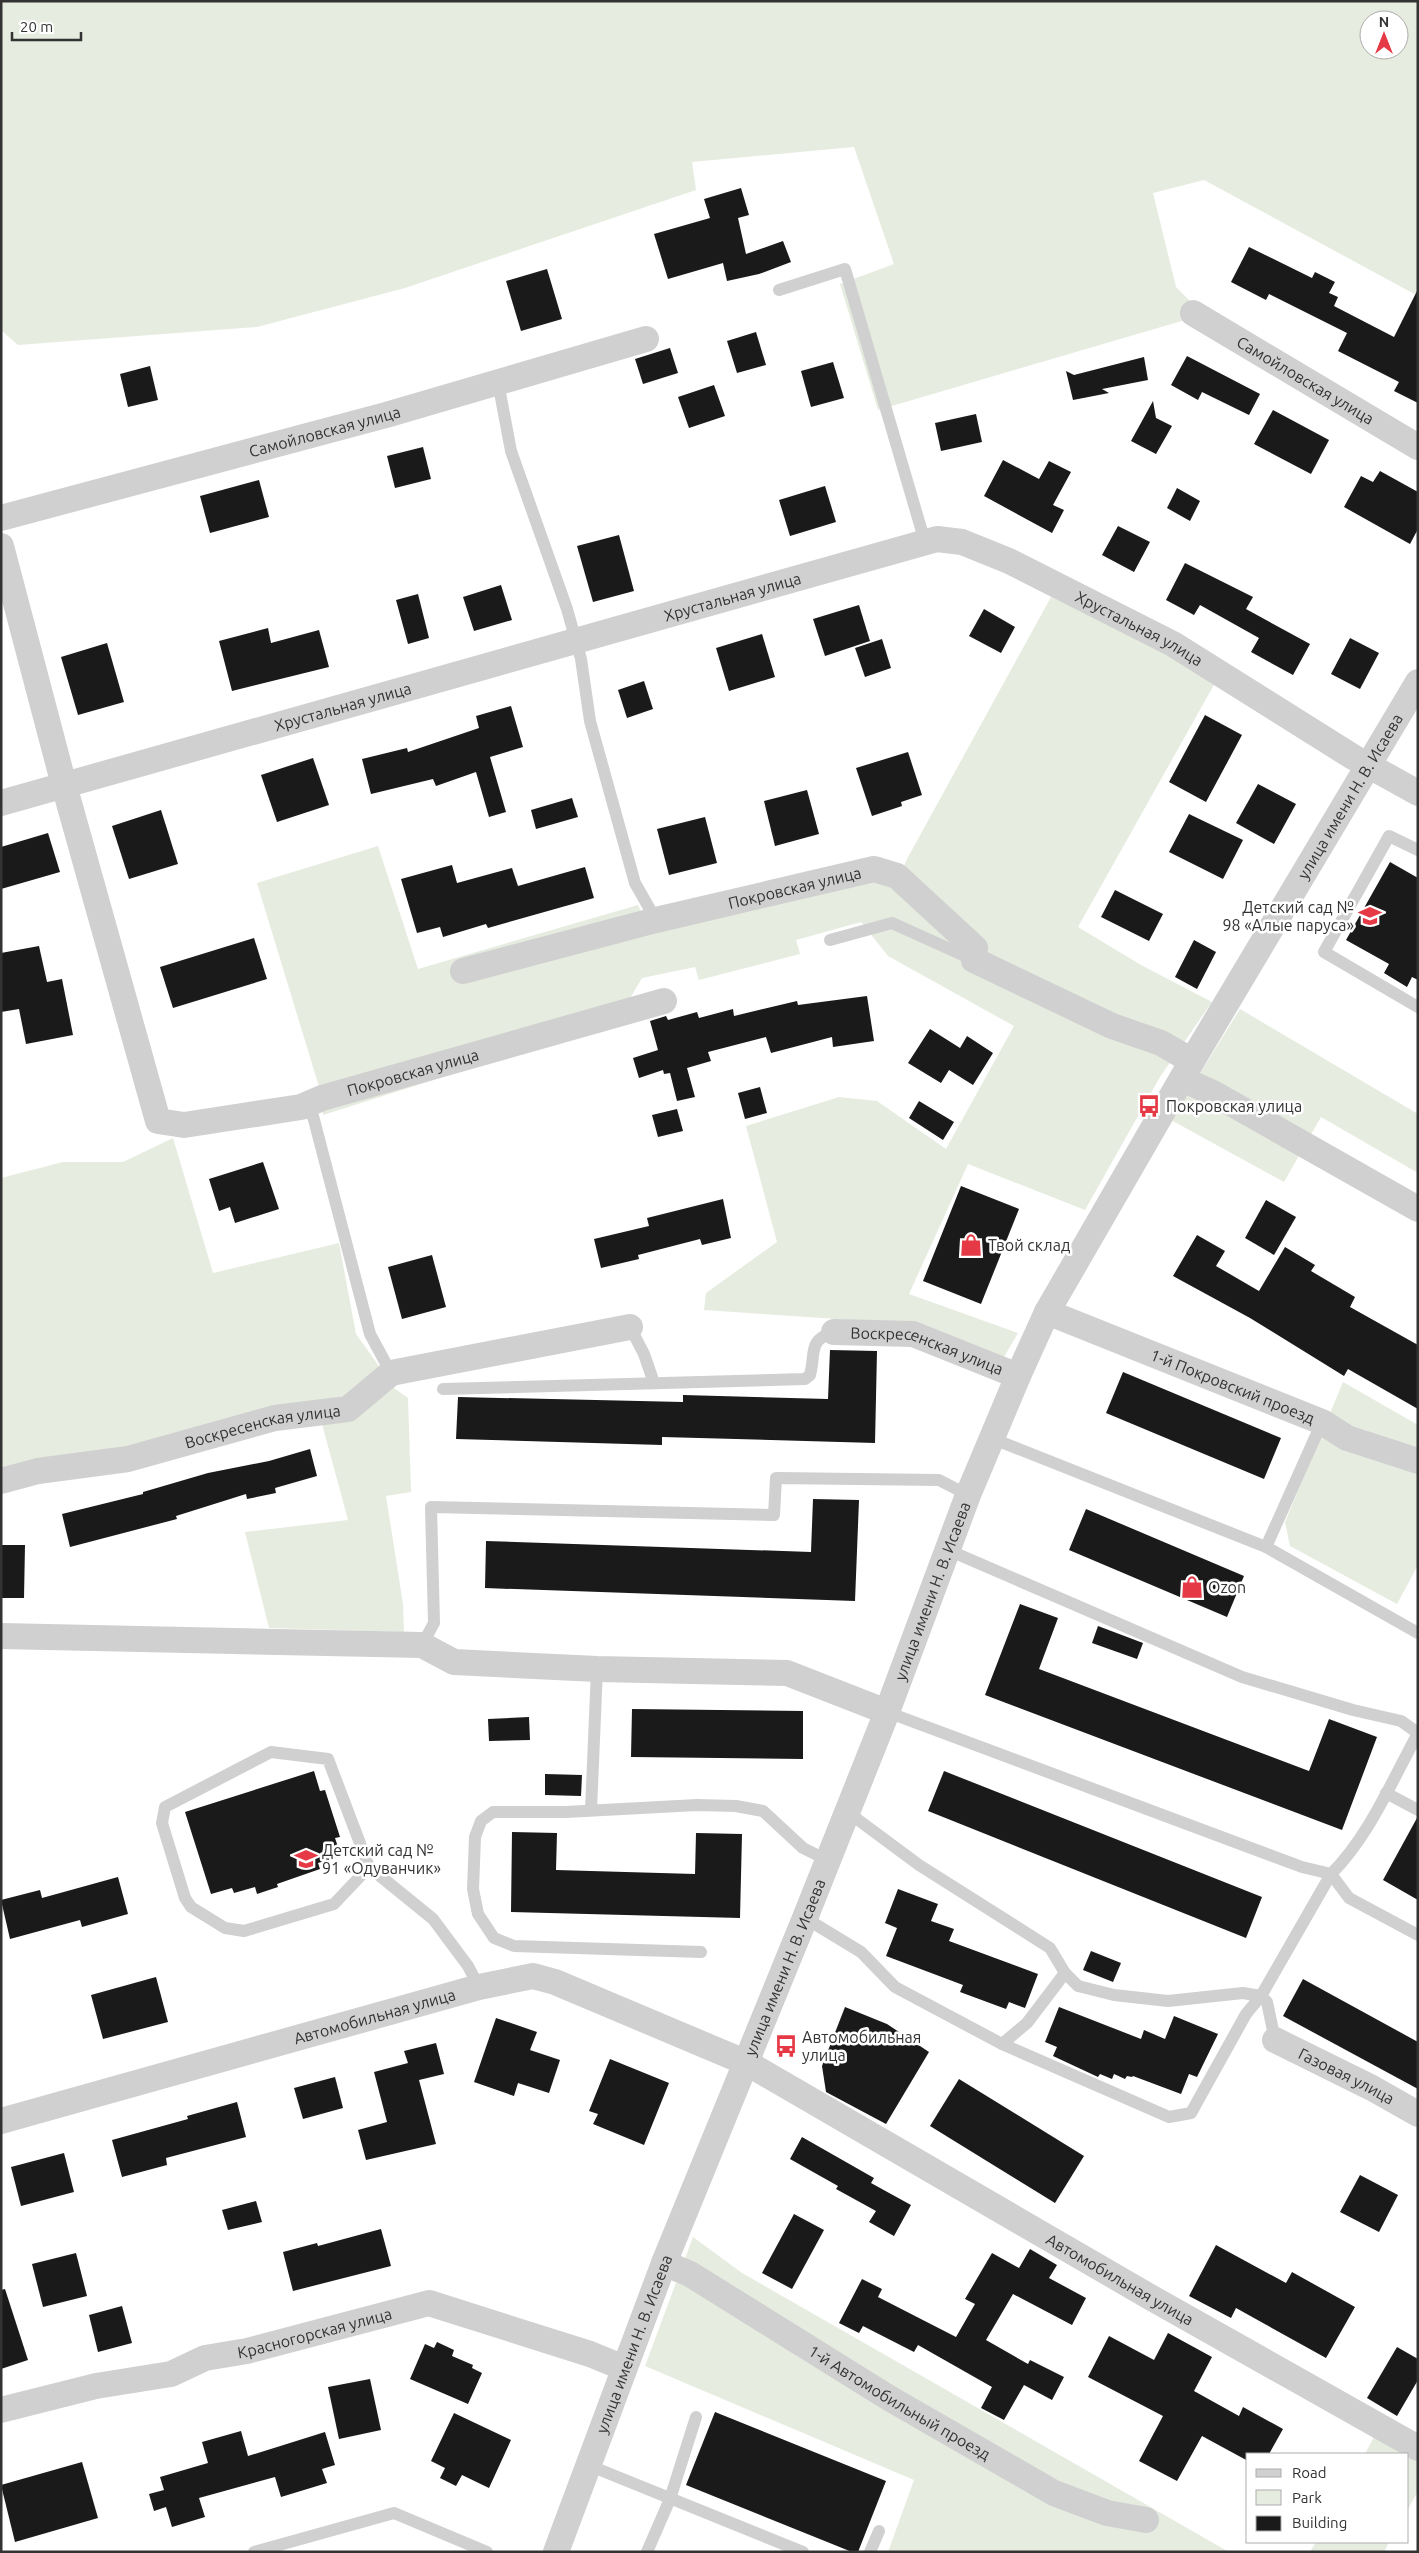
<svg xmlns="http://www.w3.org/2000/svg" width="1419" height="2553" font-family="Ubuntu,sans-serif">
<style>
.green{fill:#e6ecdf;fill-rule:evenodd}
.building{fill:#1a1a1a}
.lines{fill:none;stroke-linecap:round;stroke-linejoin:round}
.lane{stroke:#d0d0d0;stroke-width:12}
.street{stroke:#d0d0d0;stroke-width:26}
.labels{text-anchor:middle;dominant-baseline:central;stroke-width:5;stroke-linejoin:round;paint-order:stroke}
.street-label{font-size:16px;fill:#333;stroke:#fff}
.poi-label{font-size:16px;fill:#333;stroke:#fff;text-anchor:start}
</style>
<rect width="100%" height="100%" fill="#fff"/>
<g class="green">
<path d="M1,1H1418V296L1204,180L1153,193L1176,287L1196,307L1185,320L878,410L840,284L894,264L854,147L692,162L696,190L405,288L257,327L18,345L1,330ZM1369,20H1399V50H1369Z"/>
<polygon points="1051,597 1167,651 1215,683 1078,927 1141,965 1212,1002 1160,1077 1085,1210 968,1164 909,1294 1018,1333 1004,1357 913,1324 704,1310 706,1293 777,1242 746,1126 839,1097 877,1101 946,1149 1014,1026 888,956 861,922 796,940 800,954 699,980 695,967 642,978 616,1022 323,1115 320,1090 257,883 378,846 418,969 638,905 650,931 832,889 877,882 894,889 907,859"/>
<polygon points="1240,1009 1418,1114 1418,1173 1321,1117 1284,1182 1171,1120"/>
<polygon points="173,1138 213,1273 339,1243 356,1334 381,1369 345,1396 271,1409 127,1446 1,1473 1,1178 63,1162 123,1162"/>
<polygon points="1343,1382 1418,1425 1418,1565 1397,1604 1290,1546 1285,1522"/>
<polygon points="391,1386 408,1398 411,1492 386,1496 403,1604 404,1632 269,1628 245,1532 348,1520 322,1424"/>
<polygon points="693,2237 742,2273 1229,2552 888,2552 914,2480 645,2366"/>
<polygon points="1377,2431 1418,2457 1418,2491 1408,2509 1408,2454 1365,2454"/>
<polygon points="1316,2542 1389,2542 1384,2552 1310,2552"/>
</g>
<g class="building">
<polygon points="741,188 749,215 738,218 746,254 783,241 791,262 759,274 727,281 723,263 668,279 654,234 710,218 704,199"/>
<polygon points="1249,247 1312,278 1315,272 1335,282 1329,293 1338,297 1334,306 1394,337 1418,289 1418,403 1394,391 1399,382 1338,351 1347,333 1269,294 1266,300 1231,282"/>
<polygon points="547,269 562,319 521,331 506,281"/>
<polygon points="756,332 766,365 737,373 727,341"/>
<polygon points="670,348 678,373 643,384 635,359"/>
<polygon points="1187,356 1260,394 1249,415 1202,392 1198,400 1171,385"/>
<polygon points="1144,357 1148,380 1102,389 1109,393 1073,400 1066,371 1074,375"/>
<polygon points="833,362 844,398 811,407 801,371"/>
<polygon points="150,366 158,400 128,407 120,374"/>
<polygon points="714,385 725,416 689,428 678,397"/>
<polygon points="1153,401 1156,418 1172,426 1156,454 1131,441"/>
<polygon points="1273,410 1329,440 1311,474 1254,444"/>
<polygon points="976,414 982,442 941,451 935,423"/>
<polygon points="423,447 431,479 395,488 387,456"/>
<polygon points="1003,460 1039,479 1049,461 1071,472 1053,505 1064,510 1052,533 984,496"/>
<polygon points="1380,471 1418,492 1418,529 1410,544 1344,507 1361,476 1373,482"/>
<polygon points="259,480 269,517 210,533 200,496"/>
<polygon points="825,486 836,522 790,536 779,500"/>
<polygon points="1177,488 1200,501 1190,521 1167,508"/>
<polygon points="1118,526 1150,542 1134,572 1102,555"/>
<polygon points="619,535 634,591 593,602 577,546"/>
<polygon points="1185,563 1253,597 1246,609 1310,644 1293,675 1251,652 1259,638 1200,605 1194,615 1166,600"/>
<polygon points="501,585 512,620 474,631 463,597"/>
<polygon points="418,594 429,638 408,644 396,600"/>
<polygon points="859,605 870,641 825,656 813,619"/>
<polygon points="984,609 1015,627 1001,653 969,636"/>
<polygon points="268,628 271,643 319,630 329,667 232,691 219,641"/>
<polygon points="762,634 775,677 729,691 716,648"/>
<polygon points="1350,638 1379,653 1360,689 1331,674"/>
<polygon points="882,639 891,668 865,677 855,648"/>
<polygon points="107,643 124,702 78,715 61,657"/>
<polygon points="644,681 653,709 627,718 618,690"/>
<polygon points="511,706 523,747 490,757 506,812 489,817 476,772 436,786 433,779 371,794 362,759 407,748 408,752 479,728 476,716"/>
<polygon points="1205,715 1242,735 1206,802 1169,782"/>
<polygon points="908,752 922,795 901,802 902,806 872,816 856,768"/>
<polygon points="313,758 329,805 277,822 261,775"/>
<polygon points="1258,784 1296,804 1274,844 1236,823"/>
<polygon points="807,790 819,834 775,846 764,801"/>
<polygon points="572,798 578,817 536,829 531,810"/>
<polygon points="161,810 178,864 129,879 112,826"/>
<polygon points="1189,814 1243,840 1223,879 1169,852"/>
<polygon points="705,817 717,863 669,875 657,829"/>
<polygon points="48,833 60,872 1,889 1,847"/>
<polygon points="1390,862 1418,878 1418,980 1412,977 1407,987 1384,973 1389,964 1346,940"/>
<polygon points="452,865 457,883 512,868 518,886 585,867 594,898 488,928 486,924 443,937 440,927 417,933 401,879"/>
<polygon points="1115,890 1163,914 1149,941 1101,917"/>
<polygon points="254,938 267,979 173,1008 160,967"/>
<polygon points="1194,940 1216,952 1197,989 1175,977"/>
<polygon points="39,946 47,982 62,979 73,1035 26,1044 19,1009 1,1012 1,953"/>
<polygon points="867,996 874,1041 833,1047 832,1037 771,1053 766,1037 708,1052 711,1061 687,1068 695,1097 677,1101 670,1073 664,1074 663,1070 639,1078 633,1058 658,1050 650,1021 666,1016 668,1020 697,1012 699,1018 733,1009 734,1016 797,1001 798,1005"/>
<polygon points="930,1029 960,1048 967,1036 993,1053 973,1085 949,1070 941,1083 908,1063"/>
<polygon points="760,1087 767,1113 745,1119 738,1093"/>
<polygon points="919,1101 954,1122 943,1140 909,1118"/>
<polygon points="677,1109 683,1131 658,1137 652,1115"/>
<polygon points="263,1162 279,1209 235,1223 230,1207 219,1211 209,1179"/>
<polygon points="961,1186 1019,1209 981,1304 923,1281"/>
<polygon points="723,1199 731,1238 702,1245 700,1239 638,1255 639,1259 601,1268 594,1239 649,1226 647,1218"/>
<polygon points="1266,1200 1296,1217 1274,1255 1245,1238"/>
<polygon points="1197,1235 1225,1251 1216,1266 1259,1291 1285,1247 1315,1265 1311,1271 1355,1297 1350,1307 1418,1345 1418,1409 1348,1369 1344,1376 1250,1318 1173,1276"/>
<polygon points="432,1255 446,1307 402,1319 388,1267"/>
<polygon points="830,1350 877,1351 875,1443 662,1437 662,1445 456,1439 458,1397 683,1402 683,1395 828,1399"/>
<polygon points="1123,1372 1281,1438 1264,1479 1106,1413"/>
<polygon points="310,1449 317,1476 275,1488 276,1493 247,1499 246,1494 176,1516 177,1519 70,1547 62,1514 143,1494 143,1492 208,1473 269,1461"/>
<polygon points="813,1499 859,1500 855,1601 485,1588 486,1541 811,1552"/>
<polygon points="1086,1509 1244,1576 1227,1617 1069,1550"/>
<polygon points="1,1545 25,1545 24,1598 1,1598"/>
<polygon points="1020,1604 1058,1618 1039,1669 1309,1771 1329,1719 1377,1737 1342,1830 985,1695"/>
<polygon points="1098,1626 1143,1643 1137,1659 1092,1643"/>
<polygon points="632,1709 803,1711 803,1759 631,1757"/>
<polygon points="529,1717 530,1740 489,1741 488,1719"/>
<polygon points="314,1771 320,1791 325,1790 340,1837 335,1838 341,1856 318,1863 320,1869 277,1884 278,1887 257,1894 255,1887 234,1893 232,1888 211,1894 185,1812"/>
<polygon points="944,1771 1262,1897 1246,1938 928,1811"/>
<polygon points="545,1774 582,1775 581,1796 545,1795"/>
<polygon points="1417,1818 1418,1818 1418,1900 1383,1880"/>
<polygon points="512,1832 557,1833 556,1870 695,1874 696,1833 742,1834 740,1918 511,1912"/>
<polygon points="118,1877 128,1914 82,1927 80,1920 10,1939 1,1900 40,1890 42,1898"/>
<polygon points="898,1889 938,1904 931,1921 954,1929 949,1941 1038,1974 1025,2008 1009,2002 1006,2009 960,1992 963,1985 886,1956 897,1928 885,1923"/>
<polygon points="1091,1951 1121,1963 1113,1982 1083,1970"/>
<polygon points="156,1977 168,2022 103,2039 91,1995"/>
<polygon points="1303,1979 1418,2042 1418,2089 1283,2016"/>
<polygon points="845,2007 887,2024 929,2052 886,2124 826,2092 822,2066"/>
<polygon points="1059,2007 1141,2039 1144,2030 1165,2039 1174,2016 1218,2034 1197,2077 1189,2074 1181,2094 1133,2076 1132,2077 1127,2076 1125,2079 1114,2074 1112,2079 1100,2074 1098,2077 1053,2056 1057,2047 1045,2042"/>
<polygon points="496,2018 537,2032 530,2050 560,2060 549,2093 518,2083 514,2096 474,2082"/>
<polygon points="436,2043 444,2074 419,2080 436,2144 366,2160 358,2130 387,2122 374,2072 408,2063 404,2051"/>
<polygon points="610,2059 669,2083 644,2145 593,2124 598,2114 589,2111"/>
<polygon points="335,2077 343,2108 303,2119 294,2088"/>
<polygon points="959,2079 1084,2156 1055,2203 930,2126"/>
<polygon points="237,2102 246,2137 166,2158 167,2165 122,2177 112,2140 188,2119 187,2116"/>
<polygon points="802,2137 874,2178 871,2183 911,2205 894,2236 869,2222 876,2211 836,2189 838,2186 790,2159"/>
<polygon points="64,2153 74,2192 21,2206 11,2167"/>
<polygon points="1360,2175 1398,2195 1379,2232 1340,2212"/>
<polygon points="256,2201 262,2222 228,2230 222,2210"/>
<polygon points="794,2214 824,2230 792,2289 762,2273"/>
<polygon points="381,2229 391,2266 293,2291 283,2252 317,2243 318,2246"/>
<polygon points="1216,2245 1286,2283 1292,2272 1355,2307 1326,2358 1236,2308 1231,2318 1189,2296"/>
<polygon points="1030,2249 1057,2265 1049,2278 1086,2298 1072,2325 1013,2294 986,2340 1028,2364 1030,2360 1064,2377 1052,2400 1024,2385 1004,2420 981,2408 992,2387 918,2345 914,2352 863,2326 859,2333 839,2323 862,2279 882,2289 878,2297 956,2337 975,2304 965,2299 992,2253 1019,2268"/>
<polygon points="76,2253 87,2296 43,2307 32,2264"/>
<polygon points="5,2289 28,2360 1,2369 1,2290"/>
<polygon points="122,2306 132,2343 98,2352 89,2315"/>
<polygon points="1168,2333 1212,2357 1194,2391 1239,2416 1243,2407 1283,2429 1269,2454 1248,2454 1248,2461 1202,2436 1177,2481 1139,2461 1163,2416 1088,2377 1109,2336 1154,2360"/>
<polygon points="437,2342 454,2350 452,2356 473,2365 472,2368 482,2373 468,2404 410,2379 425,2344 434,2348"/>
<polygon points="1397,2347 1418,2359 1418,2380 1397,2416 1367,2398"/>
<polygon points="370,2379 381,2430 339,2439 328,2387"/>
<polygon points="715,2412 886,2481 858,2552 852,2552 686,2485"/>
<polygon points="454,2413 511,2440 489,2488 462,2475 456,2486 440,2478 445,2468 431,2461"/>
<polygon points="241,2431 248,2456 325,2432 335,2465 322,2469 327,2483 281,2497 275,2477 199,2498 205,2517 172,2527 166,2507 154,2511 149,2494 164,2490 160,2477 208,2463 202,2442"/>
<polygon points="82,2462 98,2518 15,2542 1,2485"/>
</g>
<g class="lines">
<g class="lane">
<polyline points="779,290 845,269 925,542"/>
<polyline points="498,382 511,451 567,609 581,659 590,721 635,883 656,920"/>
<polyline points="1418,850 1389,836 1324,952 1418,1007"/>
<polyline points="830,940 892,923 974,960"/>
<polyline points="301,1107 313,1116 370,1334 391,1373"/>
<polyline points="630,1327 644,1354 654,1383"/>
<path d="M443,1389L805,1379L810,1375C816,1354 807,1340 834,1332"/>
<polyline points="1322,1422 1266,1547 1418,1633"/>
<polyline points="991,1438 1266,1547"/>
<polyline points="948,1550 1242,1677 1353,1710 1401,1721 1418,1733"/>
<polyline points="422,1645 434,1623 431,1507 774,1515 776,1478 939,1480 968,1495"/>
<polyline points="887,1712 1302,1867 1331,1874 1349,1898 1418,1935"/>
<polyline points="1386,1793 1418,1810"/>
<polyline points="591,1810 597,1669"/>
<polyline points="846,1813 857,1819 919,1865 1050,1948 1065,1973 1078,1986 1114,1995 1168,2001 1243,1993 1261,1996"/>
<polyline points="369,1867 334,1904 244,1931 225,1928 191,1907 185,1898 162,1823 165,1807 271,1752 328,1759 369,1867 433,1919 468,1966 479,1987"/>
<polyline points="805,1918 861,1952 895,1987 1002,2044 1169,2117 1191,2113 1246,2014 1261,1996"/>
<polyline points="701,1952 514,1946 494,1938 478,1914 473,1889 475,1837 481,1821 493,1812 566,1812 697,1805 736,1806 763,1811 803,1848 827,1860"/>
<path d="M1275,2040L1267,2002L1261,1996L1331,1874C1369,1836 1392,1781 1418,1733"/>
<polyline points="1002,2044 1027,2023 1065,1973"/>
<polyline points="588,2465 803,2552"/>
<polyline points="254,2552 394,2513 487,2552"/>
<polyline points="647,2552 670,2499 696,2417"/>
<polyline points="870,2552 879,2531"/>
</g>
<g class="street">
<path id="s1" d="M1193,313L1418,447"/>
<path id="s2" d="M1,518L386,415L646,339"/>
<path id="s3" d="M1,546L64,785L158,1121L184,1125L301,1107L322,1098L664,1001"/>
<path id="s4" d="M1,803L937,539L962,542L1009,561L1173,644L1353,757L1418,793"/>
<path id="s5" d="M463,971L656,920L874,869L897,876L975,948L974,960L1112,1026L1161,1043L1192,1061"/>
<polyline points="1182,1079 1213,1093 1418,1209"/>
<path id="s6" d="M1047,1312L1322,1422L1347,1438L1418,1461"/>
<path id="s7" d="M834,1332L913,1334L1018,1376"/>
<path id="s8" d="M1,1481L38,1471L128,1459L275,1418L348,1409L391,1373L630,1327"/>
<polyline points="1,1636 422,1645 454,1662 597,1669 787,1673 887,1712"/>
<path id="s9" d="M1275,2040L1372,2088L1418,2114"/>
<path id="s10" d="M1,2121L479,1987L533,1976L555,1982L747,2063L1150,2297L1418,2448"/>
<path id="s11" d="M664,2263L690,2274L889,2398L1054,2493L1107,2513L1146,2520"/>
<path id="s12" d="M1,2410L96,2386L171,2374L205,2358L247,2351L429,2303L590,2354L624,2368"/>
<path id="s13" d="M556,2552L664,2263L805,1918L887,1712L968,1495L1018,1376L1047,1312L1192,1061L1418,682"/>
</g>
</g>
<defs>
<symbol id="school-bare" viewBox="-9 -9 18 18"><path d="M0-5L7-2L0 1L-7-2ZM-4 1L0 2.5L4 1V4Q0 6-4 4Z" fill="#e63946" stroke="#fff" stroke-width="2.5" paint-order="stroke"/></symbol>
<symbol id="bus-bare" viewBox="-9 -9 18 18"><path d="M-5-6H5V4H4V6H2V4H-2V6H-4V4H-5ZM-3.5-4V0h7V-4ZM-3.5 1.2v1.5H-2V1.2ZM2 1.2v1.5H3.5V1.2Z" fill="#e63946" stroke="#fff" stroke-width="2.5" paint-order="stroke"/></symbol>
<symbol id="shop-bare" viewBox="-9 -9 18 18"><path d="M-5-2.5h2.3a2.7 3.5 0 0 1 5.4 0H5L5.5 6h-11ZM-1.5-2.5h3a1.5 2.3 0 0 0-3 0Z" fill="#e63946" stroke="#fff" stroke-width="2.5" paint-order="stroke"/></symbol>
</defs>
<g fill-rule="evenodd">
<use href="#school-bare" x="1354" y="900" width="32" height="32"/>
<use href="#bus-bare" x="1133" y="1090" width="32" height="32"/>
<use href="#shop-bare" x="955" y="1229" width="32" height="32"/>
<use href="#shop-bare" x="1176" y="1571" width="32" height="32"/>
<use href="#school-bare" x="290" y="1843" width="32" height="32"/>
<use href="#bus-bare" x="770" y="2030" width="32" height="32"/>
</g>
<g class="labels">
<g class="street-label">
<text stroke="none"><textPath href="#s1" startOffset="131">Самойловская улица</textPath></text>
<text stroke="none"><textPath href="#s2" startOffset="335">Самойловская улица</textPath></text>
<text stroke="none"><textPath href="#s4" startOffset="760">Хрустальная улица</textPath></text>
<text stroke="none"><textPath href="#s4" startOffset="1195">Хрустальная улица</textPath></text>
<text stroke="none"><textPath href="#s4" startOffset="355">Хрустальная улица</textPath></text>
<text stroke="none"><textPath href="#s13" startOffset="1932">улица имени Н. В. Исаева</textPath></text>
<text stroke="none"><textPath href="#s5" startOffset="342">Покровская улица</textPath></text>
<text stroke="none"><textPath href="#s3" startOffset="858">Покровская улица</textPath></text>
<text stroke="none"><textPath href="#s7" startOffset="96">Воскресенская улица</textPath></text>
<text stroke="none"><textPath href="#s6" startOffset="200">1-й Покровский проезд</textPath></text>
<text stroke="none"><textPath href="#s8" startOffset="268">Воскресенская улица</textPath></text>
<text stroke="none"><textPath href="#s13" startOffset="1032">улица имени Н. В. Исаева</textPath></text>
<text stroke="none"><textPath href="#s13" startOffset="628">улица имени Н. В. Исаева</textPath></text>
<text stroke="none"><textPath href="#s10" startOffset="388">Автомобильная улица</textPath></text>
<text stroke="none"><textPath href="#s9" startOffset="80">Газовая улица</textPath></text>
<text stroke="none"><textPath href="#s10" startOffset="1214">Автомобильная улица</textPath></text>
<text stroke="none"><textPath href="#s12" startOffset="324">Красногорская улица</textPath></text>
<text stroke="none"><textPath href="#s13" startOffset="222">улица имени Н. В. Исаева</textPath></text>
<text stroke="none"><textPath href="#s11" startOffset="274">1-й Автомобильный проезд</textPath></text>
</g>
<g class="poi-label">
<text x="1354" y="907" text-anchor="end">Детский сад №<tspan x="1354" dy="18">98 «Алые паруса»</tspan></text>
<text x="1166" y="1106">Покровская улица</text>
<text x="988" y="1245">Твой склад</text>
<text x="1208" y="1587">Ozon</text>
<text x="322" y="1850">Детский сад №<tspan x="322" dy="18">91 «Одуванчик»</tspan></text>
<text x="802" y="2037">Автомобильная<tspan x="802" dy="18">улица</tspan></text>
</g>
</g>
<rect width="1419" height="2553" fill="none" stroke="#333333" stroke-width="5"/>
<rect x="1246" y="2453" width="162" height="90" fill="#ffffff" stroke="#adadad"/>
<rect x="1256" y="2469" width="25" height="8" fill="#d0d0d0" stroke="#adadad"/>
<text x="1292" y="2478" font-size="15" fill="#333333">Road</text>
<rect x="1256" y="2490" width="25" height="15" fill="#e6ecdf" stroke="#adadad"/>
<text x="1292" y="2503" font-size="15" fill="#333333">Park</text>
<rect x="1256" y="2516" width="25" height="15" fill="#1a1a1a" stroke="#adadad"/>
<text x="1292" y="2528" font-size="15" fill="#333333">Building</text>
<g transform="translate(1384 35)"><circle r="24" fill="#ffffff" stroke="#adadad"/>
<path d="M0-4L9 19L0 12L-9 19Z" fill="#e63946"/>
<text y="-8" font-size="14" font-weight="bold" text-anchor="middle" fill="#333333">N</text>
</g>
<path d="M12 32v8h69v-8" fill="none" stroke="#333333" stroke-width="2.5"/>
<text x="20" y="32" font-size="15" fill="#333333" stroke="#ffffff" stroke-width="4" paint-order="stroke">20 m</text>
</svg>
